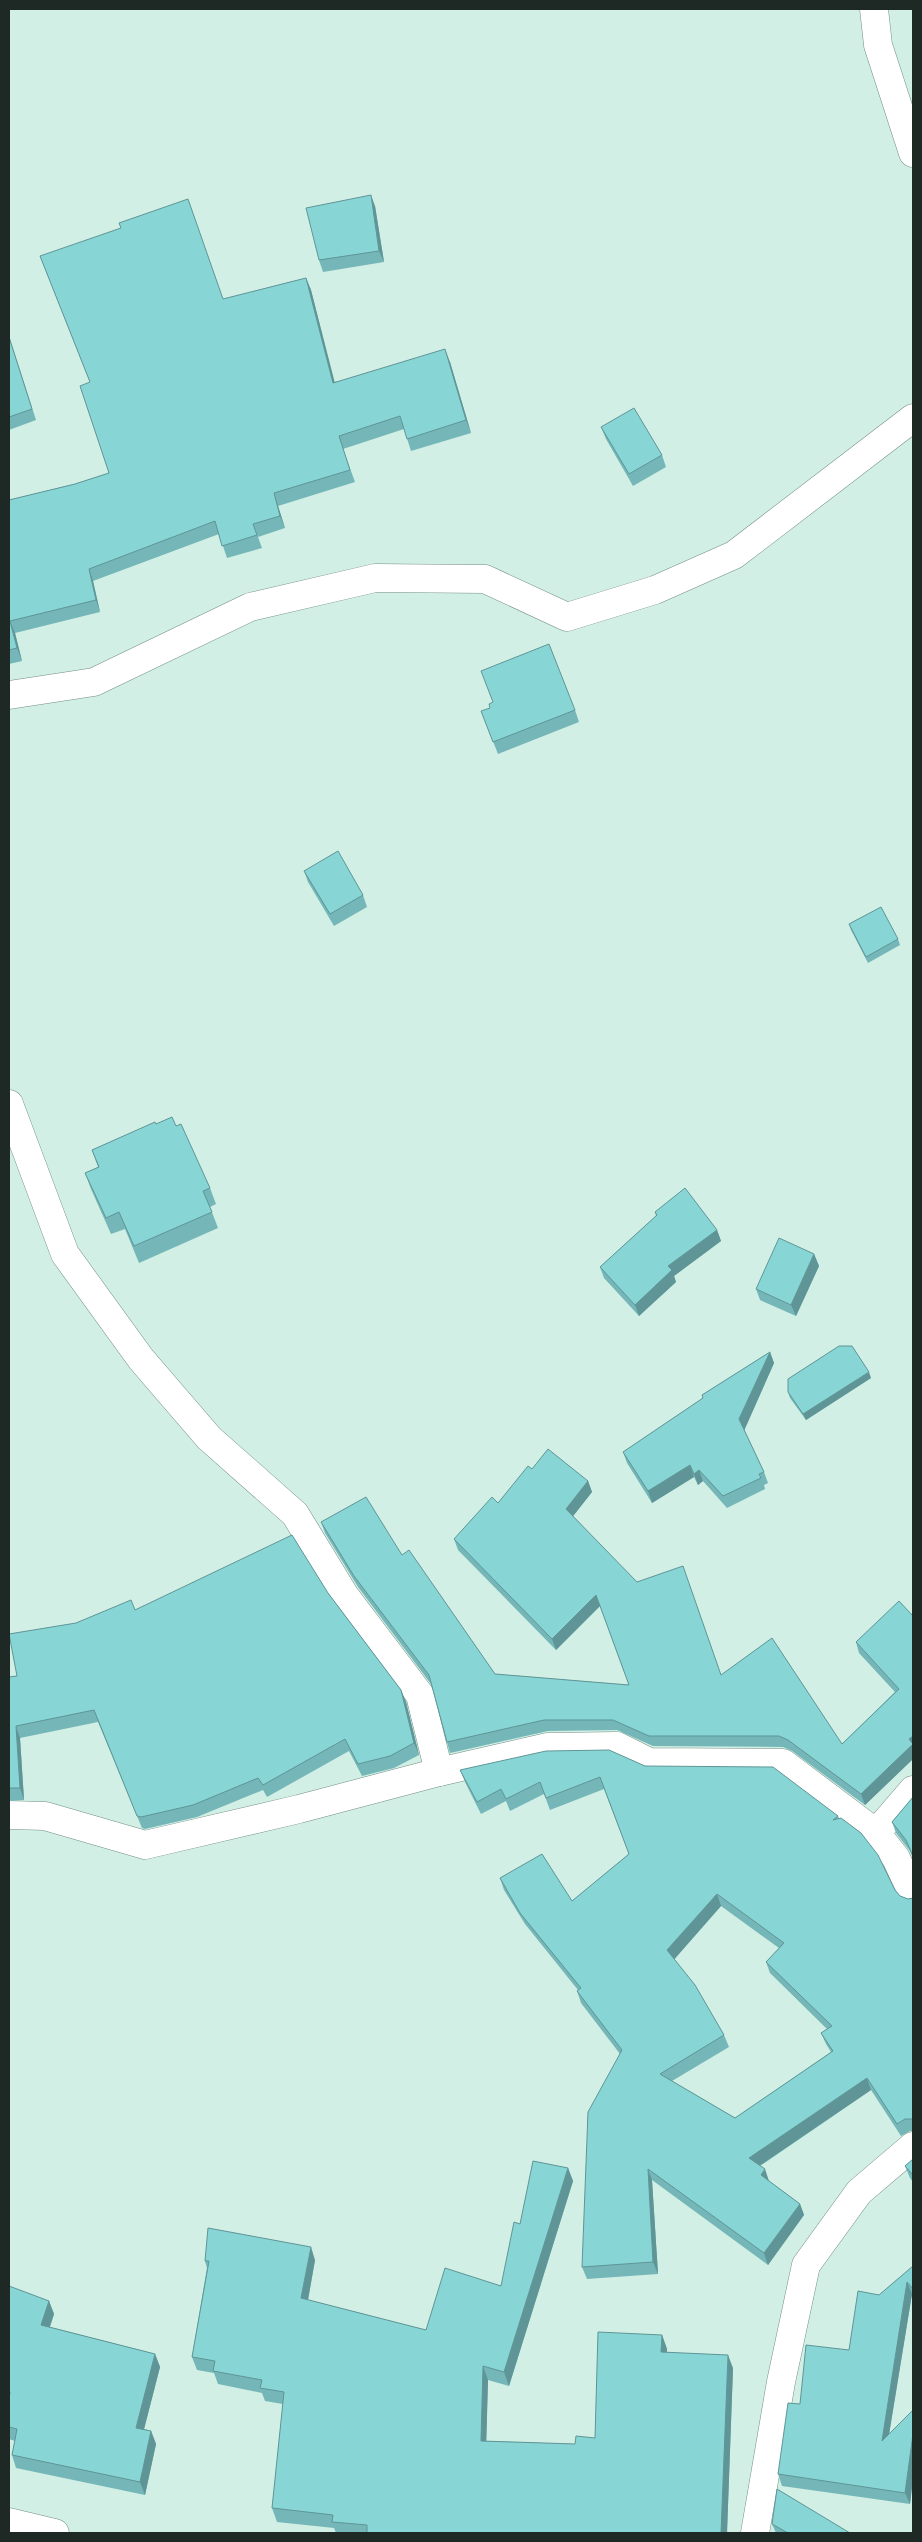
<svg xmlns="http://www.w3.org/2000/svg" width="922" height="2542" font-family="'Sofia Sans Condensed',sans-serif">
<style>
.lines{fill:none;stroke-linecap:round;stroke-linejoin:round}
.minor-casing{stroke:#748f86;stroke-width:29}
.major-casing{stroke:#748f86;stroke-width:29}
.minor{stroke:#fff;stroke-width:28}
.major{stroke:#fff;stroke-width:28}
.wall{fill:#75b7b8;fill-rule:evenodd}
.shaded-wall{fill:#5f9596}
.building{fill:#88d5d6;stroke:#5f9596;fill-rule:evenodd}
</style>
<rect width="100%" height="100%" fill="#d1efe4"/>
<g class="lines">
<defs>
<g id="minor">
<polyline points="874,9 878,45 913,153"/>
<polyline points="9,695 94,682 250,607 375,578 485,579 567,617 655,590 734,555 913,418"/>
<polyline points="9,1104 65,1254 141,1359 209,1438 295,1514 345,1596 420,1695 439,1772"/>
<polyline points="9,1815 45,1816 145,1845 299,1809 439,1772 548,1747 617,1746 649,1762 783,1763 876,1833 896,1858 913,1895"/>
<polyline points="876,1833 913,1790"/>
<polyline points="755,2533 781,2382 806,2265 859,2192 913,2146"/>
</g>
<polyline id="major" points="9,2522 55,2533"/>
</defs>
<use href="#minor" class="minor-casing"/>
<use href="#major" class="major-casing"/>
<use href="#minor" class="minor"/>
<use href="#major" class="major"/>
</g>
<g class="wall">
<polygon points="375,206 384,262 323,272 319,260"/>
<polygon points="40,256 224,299 306,278 311,290 334,382 450,362 471,433 411,451 404,429 343,449 355,482 278,506 285,528 258,537 262,548 227,558 219,534 93,581 100,612 15,633 22,661 9,664 9,500 75,484 109,473 90,382"/>
<polygon points="9,336 36,420 9,430"/>
<polygon points="601,427 662,455 666,467 633,486 606,439"/>
<polygon points="575,710 579,722 498,754 481,711"/>
<polygon points="304,871 363,895 367,907 334,926 308,882"/>
<polygon points="849,924 898,939 900,945 868,963 851,930"/>
<polygon points="156,1124 176,1126 210,1188 216,1204 210,1207 218,1228 139,1263 125,1229 111,1234 91,1189 85,1173 98,1167 92,1150"/>
<polygon points="655,1212 717,1230 721,1241 674,1276 676,1282 639,1316 604,1278 600,1267 656,1216"/>
<polygon points="814,1254 819,1266 796,1316 760,1300 756,1289"/>
<polygon points="770,1352 774,1363 744,1430 764,1472 768,1483 764,1485 765,1489 727,1508 703,1481 698,1485 694,1477 652,1503 627,1463 623,1452 703,1398 702,1395"/>
<polygon points="871,1378 806,1420 790,1398 788,1392"/>
<polygon points="532,1469 588,1481 592,1492 573,1516 721,1675 842,1744 895,1692 859,1653 856,1642 913,1616 913,1759 865,1805 792,1751 783,1747 653,1746 617,1730 548,1731 450,1753 447,1742 431,1684 358,1587 325,1533 321,1522 402,1555 495,1674 629,1685 600,1606 556,1650 458,1550 454,1539 498,1503"/>
<polygon points="328,1593 401,1690 406,1702 419,1755 394,1768 362,1776 349,1751 267,1797 263,1790 197,1817 145,1829 142,1828 98,1722 20,1738 24,1800 9,1801 9,1677 17,1676 76,1623 135,1610"/>
<path d="M645,1766L838,1816L839,1818L900,1896L908,1899L913,1898V2131H910L901,2136L871,2090L760,2166L769,2181L800,2204L804,2215L768,2265L652,2180L658,2274L587,2279L582,2267L620,2054L581,2003L577,1991L578,1990L525,1924L504,1890L500,1878L572,1901L629,1854L604,1789L550,1810L544,1794L510,1811L506,1801L481,1814L465,1782L460,1770ZM721,1906L779,1948L766,1962L770,1973L827,2029L821,2033L826,2044L831,2052L735,2118L672,2081L729,2047L724,2035L674,1959Z"/>
<polygon points="913,1797 913,1858 910,1851 896,1833 892,1822"/>
<polygon points="913,2159 913,2182 910,2178 905,2166"/>
<polygon points="568,2168 573,2181 509,2386 488,2380 486,2441 575,2444 595,2438 662,2335 667,2349 667,2352 733,2368 727,2533 336,2533 334,2528 277,2522 272,2508 283,2404 265,2401 262,2393 218,2384 214,2373 197,2370 192,2357 207,2268 205,2261 315,2260 308,2300 426,2330 501,2286 520,2224"/>
<polygon points="913,2266 913,2296 912,2294 889,2434 913,2410 913,2478 910,2504 782,2486 778,2474 800,2404 849,2350 879,2295"/>
<polygon points="9,2286 49,2301 54,2314 50,2327 155,2354 160,2367 144,2429 151,2431 156,2444 145,2495 16,2468 12,2455 15,2441 9,2439"/>
<polygon points="772,2524 850,2533 776,2533"/>
</g>
<g class="shaded-wall">
<polygon points="371,195 375,206 384,262 379,251"/>
<polygon points="306,278 311,290 338,395 333,383"/>
<polygon points="445,349 450,362 471,433 466,420"/>
<polygon points="274,493 278,506 285,528 280,516"/>
<polygon points="89,569 93,581 100,612 96,600"/>
<polygon points="10,621 15,633 22,661 17,648"/>
<polygon points="717,1230 721,1241 674,1276 676,1282 639,1316 635,1305 668,1266"/>
<polygon points="814,1254 819,1266 796,1316 791,1305"/>
<polygon points="770,1352 774,1363 744,1431 739,1419"/>
<polygon points="869,1372 871,1378 806,1420 803,1414"/>
<polygon points="690,1465 694,1477 652,1503 648,1491"/>
<polygon points="699,1470 703,1481 698,1485 694,1474"/>
<polygon points="588,1481 592,1492 570,1520 566,1509"/>
<polygon points="596,1595 600,1606 556,1650 552,1639"/>
<polygon points="401,1690 406,1702 419,1755 414,1743"/>
<polygon points="16,1726 20,1738 24,1800 20,1788"/>
<polygon points="913,1736 913,1759 865,1805 861,1794 909,1739"/>
<polygon points="717,1894 721,1906 672,1962 667,1950"/>
<polygon points="867,2078 871,2090 753,2170 749,2158"/>
<polygon points="568,2168 573,2181 509,2386 504,2372"/>
<polygon points="648,2169 652,2180 658,2274 653,2262"/>
<polygon points="765,2169 769,2181 761,2175"/>
<polygon points="800,2204 804,2215 768,2265 764,2253"/>
<polygon points="311,2247 315,2260 306,2311 301,2298"/>
<polygon points="907,2282 912,2294 886,2453 882,2441"/>
<polygon points="49,2301 54,2314 46,2338 41,2325"/>
<polygon points="662,2335 667,2349 666,2365 661,2352"/>
<polygon points="155,2354 160,2367 141,2441 136,2428"/>
<polygon points="728,2355 733,2368 727,2533 721,2533"/>
<polygon points="483,2366 488,2380 486,2454 481,2441"/>
<polygon points="151,2431 156,2444 145,2495 140,2482"/>
<polygon points="913,2434 913,2478 910,2504 905,2493"/>
</g>
<g class="building">
<polygon points="371,195 379,251 319,260 306,208"/>
<polygon points="188,199 223,299 306,278 333,383 445,349 466,420 407,439 400,416 339,436 350,470 274,493 280,516 253,524 257,535 222,546 215,521 89,569 96,600 10,621 17,648 9,650 9,500 75,484 109,473 80,386 90,382 40,256 121,228 119,223"/>
<polygon points="9,337 32,409 9,417"/>
<polygon points="634,408 662,455 629,474 601,427"/>
<polygon points="549,644 575,710 493,742 481,711 490,708 489,704 493,702 481,671"/>
<polygon points="338,851 363,895 330,914 304,871"/>
<polygon points="881,907 898,939 866,957 849,924"/>
<polygon points="172,1117 176,1126 181,1124 210,1188 203,1191 212,1212 134,1246 119,1212 106,1218 85,1173 99,1167 92,1150 155,1122 156,1124"/>
<polygon points="685,1188 717,1230 668,1266 672,1270 635,1305 600,1267 657,1215 655,1212"/>
<polygon points="779,1238 814,1254 791,1305 756,1289"/>
<polygon points="839,1346 852,1346 869,1372 803,1414 788,1392 788,1379"/>
<polygon points="770,1352 739,1419 764,1472 759,1474 761,1478 723,1496 699,1470 694,1474 690,1465 648,1491 623,1452 703,1398 702,1395"/>
<polygon points="548,1449 588,1481 566,1509 637,1582 683,1566 721,1675 772,1638 842,1744 899,1689 856,1642 899,1601 913,1616 913,1736 909,1739 913,1744 861,1794 788,1740 779,1736 649,1736 613,1720 544,1720 447,1742 429,1675 354,1576 321,1522 366,1497 402,1555 409,1550 495,1674 629,1685 596,1595 552,1639 454,1539 492,1497 498,1503 528,1466 532,1469"/>
<polygon points="292,1535 328,1593 401,1690 414,1743 390,1756 358,1764 345,1739 263,1785 258,1778 193,1805 141,1817 137,1816 94,1710 16,1726 20,1788 9,1788 9,1677 17,1676 9,1634 76,1623 131,1600 135,1610"/>
<path d="M609,1750L645,1766L773,1767L838,1816L833,1820L841,1818L861,1833L878,1855L895,1890L900,1896L908,1899L913,1898V2119H905L897,2124L867,2078L749,2158L765,2169L761,2175L800,2204L764,2253L648,2169L653,2262L582,2267L588,2112L622,2050L577,1991L581,1988L520,1913L500,1878L542,1854L572,1901L629,1854L600,1777L546,1798L540,1782L506,1799L501,1789L477,1802L460,1770L546,1751ZM717,1894L784,1943L766,1962L832,2026L821,2033L833,2051L735,2118L660,2074L724,2035L695,1985L667,1950Z"/>
<polygon points="913,1797 913,1856 906,1840 892,1822"/>
<polygon points="913,2159 913,2175 905,2166"/>
<polygon points="533,2161 568,2168 504,2372 483,2366 481,2441 575,2444 576,2436 595,2438 598,2332 662,2335 661,2352 728,2355 721,2533 367,2533 367,2525 332,2522 333,2515 272,2508 284,2392 260,2388 262,2380 213,2371 215,2361 192,2357 209,2261 205,2261 208,2228 311,2247 301,2298 426,2330 445,2268 501,2286 514,2222 520,2224"/>
<polygon points="913,2266 913,2289 907,2282 882,2441 913,2410 913,2434 905,2493 778,2474 788,2403 800,2404 806,2345 849,2350 858,2291 879,2295"/>
<polygon points="9,2286 49,2301 41,2325 155,2354 136,2428 151,2431 140,2482 12,2455 17,2429 9,2427 9,2399 10,2392 9,2391"/>
<polygon points="777,2489 850,2533 788,2533 772,2524"/>
</g>
<rect width="922" height="2542" fill="none" stroke="#1e2926" stroke-width="20"/>
</svg>
